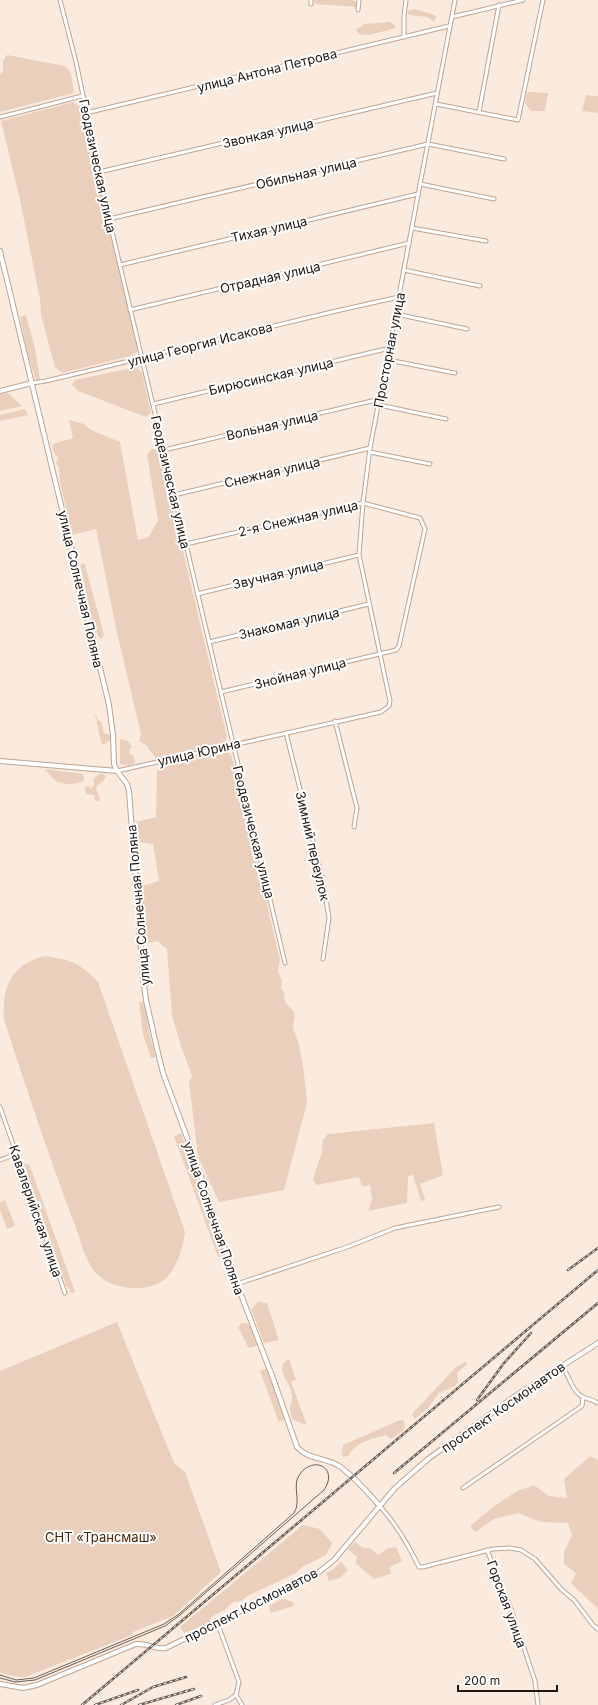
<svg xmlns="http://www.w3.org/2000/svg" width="598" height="1705" font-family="Inter,sans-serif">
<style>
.green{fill:#eacfbc}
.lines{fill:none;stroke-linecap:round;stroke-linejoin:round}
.street-casing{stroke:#bea492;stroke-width:5}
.secondary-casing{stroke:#bea492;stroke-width:6}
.street{stroke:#fff;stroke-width:3}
.secondary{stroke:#fff;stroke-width:4}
.tram{stroke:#6c5f57;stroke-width:1}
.rail-casing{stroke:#6c5f57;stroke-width:2.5}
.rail{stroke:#fff;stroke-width:1;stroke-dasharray:3;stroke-linecap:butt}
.labels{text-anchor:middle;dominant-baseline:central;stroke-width:4;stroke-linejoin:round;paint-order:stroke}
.street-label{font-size:13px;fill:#201610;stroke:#fff}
.park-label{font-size:13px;fill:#4b2400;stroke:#fff}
</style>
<rect width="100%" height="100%" fill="#fbebdf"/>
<g class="green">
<polygon points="312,0 353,0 357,3 356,7 316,4"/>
<polygon points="415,9 435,15 436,17 434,22 427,17 409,15 407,12 409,10"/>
<polygon points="389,22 393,24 396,28 369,35 359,34 356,30 364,24"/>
<polygon points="7,55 65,66 71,73 74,93 0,112 0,74 3,72 3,61"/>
<polygon points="527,92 548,93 545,111 531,111 525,103"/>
<polygon points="586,95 598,96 598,113 582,111"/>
<polygon points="73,102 80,106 139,350 134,355 62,373 55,367 41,315 40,299 20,200 1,121"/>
<polygon points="26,315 35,348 40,380 36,380 28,356 20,317"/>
<polygon points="136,367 142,372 151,413 146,417 78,391 72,385 75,380"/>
<polygon points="8,393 22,406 0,411 0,394"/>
<polygon points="25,409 28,415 0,421 0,415"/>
<path d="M69,420L84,424L91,430L120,442L138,540L149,537L158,520L147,455L151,449L159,450L227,737L223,744L156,759L147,746L139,741L141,734L117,633L96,529L72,535L60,482L59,467L56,463L58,458C55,454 51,449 53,444L73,438Z"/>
<path d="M83,563L85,565L102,627L104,635L101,639C90,628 86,583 80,566Z"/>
<polygon points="95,715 98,718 96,720 96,722 99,720 102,723 104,735 105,733 110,735 110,741 107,741 107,743 102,745 95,716"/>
<path d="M120,739C126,739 130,742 132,748L129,749L130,755H133L135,763C131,766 124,766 120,764Z"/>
<polygon points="228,751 232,757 280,960 278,971 282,981 281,988 284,992 285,1002 295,1013 293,1028 299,1044 304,1073 307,1103 284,1190 219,1202 198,1156 189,1082 192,1076 181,1046 172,1015 167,949 157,941 144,944 141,932 139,887 159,881 153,844 138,842 136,822 156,817 157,771 162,765"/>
<path d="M45,769L83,774L84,780C78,785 63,785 56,781C52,778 48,773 45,769Z"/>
<polygon points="99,774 104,774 106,777 102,783 98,784 96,789 100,799 98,802 95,800 94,795 86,794 85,788 88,786 91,789 95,784 93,780"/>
<path d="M44,956C70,959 80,963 98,982L185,1232C183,1248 178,1264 167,1277C150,1295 111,1290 96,1273C85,1261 79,1235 73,1220C48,1154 26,1087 4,1020C2,987 10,966 44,956Z"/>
<polygon points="139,1002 145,1002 149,1032 156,1057 151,1058 143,1034"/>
<polygon points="434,1123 443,1175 420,1184 425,1200 421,1201 413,1175 408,1176 407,1203 368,1211 372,1200 370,1185 362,1187 359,1177 316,1185 313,1179 322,1152 323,1140 328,1134"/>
<polygon points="181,1133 225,1255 218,1257 174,1136"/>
<polygon points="24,1164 27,1164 30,1166 75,1292 72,1293 66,1285"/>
<polygon points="5,1200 15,1226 7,1229 0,1210 0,1202"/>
<polygon points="258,1302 267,1303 279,1340 264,1343 251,1309"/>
<path d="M117,1322L174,1463L185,1472L221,1572L173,1616L133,1632L130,1636L25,1677C16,1677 9,1676 0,1672V1371Z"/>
<polygon points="242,1323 250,1324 258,1345 251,1348 248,1347 238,1327"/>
<path d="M289,1359L296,1380L291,1382L307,1425L293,1420C287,1405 292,1408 292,1396C292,1384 279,1376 283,1363Z"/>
<polygon points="466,1361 467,1364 457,1373 458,1382 455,1386 439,1393 429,1407 415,1419 412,1414 455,1368"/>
<polygon points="267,1368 286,1419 279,1422 260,1371"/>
<path d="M400,1420L404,1421L405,1427L403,1431L391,1439L386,1435C370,1440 357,1441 348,1456L343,1457L342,1451L343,1445Z"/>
<polygon points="590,1456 598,1460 598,1609 571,1583 576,1573 564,1564 564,1552 572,1535 568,1523 541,1522 518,1513 494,1519 475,1532 470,1526 493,1507 517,1491 534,1485 549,1496 567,1498 564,1479"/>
<polygon points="303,1525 320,1529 332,1543 326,1555 302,1567 296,1573 249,1595 241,1601 233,1602 226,1609 211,1617 210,1623 184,1633 180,1627"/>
<polygon points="355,1542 363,1548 370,1548 378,1555 388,1548 396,1547 402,1561 390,1567 391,1574 374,1579 356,1563 357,1557 348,1549"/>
<polygon points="341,1561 348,1570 340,1578 329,1581 326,1573 334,1569"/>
<polygon points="282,1599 293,1602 294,1606 271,1613 269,1606"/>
</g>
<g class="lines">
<defs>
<g id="street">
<polyline points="60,0 76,62 109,219 285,963"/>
<polyline points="311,4 311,0"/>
<polyline points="358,10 359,0"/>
<polyline points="452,17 523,0"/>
<polyline points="404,37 404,16 406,0"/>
<polyline points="436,104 518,120 543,0"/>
<polyline points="479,112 499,5"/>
<polyline points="86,113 449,26"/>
<polyline points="0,117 82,96"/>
<polyline points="99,172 437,93"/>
<polyline points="420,184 494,199"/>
<polyline points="109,219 428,144 504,159"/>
<polyline points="412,228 486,241"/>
<polyline points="120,265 418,194"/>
<polyline points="404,270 480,286"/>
<polyline points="130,310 409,243"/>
<polyline points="396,314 467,329"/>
<polyline points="388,360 455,373"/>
<polyline points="32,383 46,381 336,311 399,297"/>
<polyline points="153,404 390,348"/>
<polyline points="379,405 446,419"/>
<polyline points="164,450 380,399"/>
<polyline points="370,452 430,464"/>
<polyline points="174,495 370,448"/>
<polyline points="186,544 363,503 420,518 425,529 399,646 396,650 221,692"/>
<polyline points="197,594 359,555"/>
<polyline points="209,642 369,604"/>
<polyline points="335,721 357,808 354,827"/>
<polyline points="286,733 322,877 329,918 323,959"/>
<polyline points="117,771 381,712 389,706 390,701 359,555 363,503 370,448 455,0"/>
<polyline points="0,1107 65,1293"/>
<polyline points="0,1160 17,1154"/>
<polyline points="237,1284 350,1246 395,1228 499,1207"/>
<path d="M562,1366C569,1375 572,1392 583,1397C588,1399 593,1400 598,1403"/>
<polyline points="463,1488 582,1406 583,1397"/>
<path d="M379,1505C396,1524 408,1544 419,1567H423L493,1549L510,1548L521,1550L535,1559L562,1590L574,1600L593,1625L598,1629"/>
<polyline points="487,1550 511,1609 535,1681 538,1705"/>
<polyline points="217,1622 239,1682 236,1695"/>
<polyline points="236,1695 242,1705"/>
<polyline points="215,1705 229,1700 236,1695"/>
</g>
<g id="secondary">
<path d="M0,251L109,705L113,735L114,764L117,771L127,784L129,791L143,977L146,1000L158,1053L163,1073L195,1159L237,1284L274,1381L297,1447C308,1460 325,1457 339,1466C354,1476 367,1492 379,1505"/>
<polyline points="0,391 32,383"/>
<polyline points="0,761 117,771"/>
<path d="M0,1684L23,1688L37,1685L136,1644C147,1643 155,1650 166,1648L319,1572L334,1560L395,1488L428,1459L517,1395L598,1343"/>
</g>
</defs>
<use href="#street" class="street-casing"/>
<use href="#secondary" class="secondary-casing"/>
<use href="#street" class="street"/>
<use href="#secondary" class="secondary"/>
<path class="tram" d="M0,1675L16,1680L34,1678L164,1624L179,1614L294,1513C302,1501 291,1485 300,1474C314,1455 339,1468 324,1490L180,1615L165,1626L35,1680L15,1682L0,1678"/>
<defs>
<g id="rail">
<polyline points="568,1270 598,1248"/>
<polyline points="477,1400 504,1363 531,1333"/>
<polyline points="394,1473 598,1303"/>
<polyline points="82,1705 598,1270"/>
<polyline points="95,1705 138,1690"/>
<polyline points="121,1705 153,1687 186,1677"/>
<polyline points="139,1705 194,1689"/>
<polyline points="176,1705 201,1696"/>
</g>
</defs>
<use href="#rail" class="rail-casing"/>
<use href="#rail" class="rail"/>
</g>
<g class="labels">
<g class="street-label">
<text transform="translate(267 70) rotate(-14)">улица Антона Петрова</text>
<text transform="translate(268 133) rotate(-13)">Звонкая улица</text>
<text transform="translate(98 166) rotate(78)">Геодезическая улица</text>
<text transform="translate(306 173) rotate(-13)">Обильная улица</text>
<text transform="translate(269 229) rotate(-13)">Тихая улица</text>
<text transform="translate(270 277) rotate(-13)">Отрадная улица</text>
<text transform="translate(200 344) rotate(-14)">улица Георгия Исакова</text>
<text transform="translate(389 350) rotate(-79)">Просторная улица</text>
<text transform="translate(271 376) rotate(-13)">Бирюсинская улица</text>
<text transform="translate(272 425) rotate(-13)">Вольная улица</text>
<text transform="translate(272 472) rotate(-13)">Снежная улица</text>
<text transform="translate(171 482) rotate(77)">Геодезическая улица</text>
<text transform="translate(298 518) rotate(-13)">2-я Снежная улица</text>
<text transform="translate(278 574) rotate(-13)">Звучная улица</text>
<text transform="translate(81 589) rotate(77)">улица Солнечная Поляна</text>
<text transform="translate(289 623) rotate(-13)">Знакомая улица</text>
<text transform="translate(300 673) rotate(-14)">Знойная улица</text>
<text transform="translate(199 752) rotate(-13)">улица Юрина</text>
<text transform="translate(254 832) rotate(76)">Геодезическая улица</text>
<text transform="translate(313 846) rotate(77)">Зимний переулок</text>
<text transform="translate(138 905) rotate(-95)">улица Солнечная Поляна</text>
<text transform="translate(36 1211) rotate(71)">Кавалерийская улица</text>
<text transform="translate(214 1218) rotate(71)">улица Солнечная Поляна</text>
<text transform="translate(503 1407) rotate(-35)">проспект Космонавтов</text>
<text transform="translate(507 1604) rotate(70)">Горская улица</text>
<text transform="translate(251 1605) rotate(-27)">проспект Космонавтов</text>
</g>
<g class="park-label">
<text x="101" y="1537">СНТ «Трансмаш»</text>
</g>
</g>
<path d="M458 1685v6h99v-6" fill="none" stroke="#201610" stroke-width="2"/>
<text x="464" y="1685" font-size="12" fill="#201610" stroke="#ffffff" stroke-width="3" paint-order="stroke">200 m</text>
</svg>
